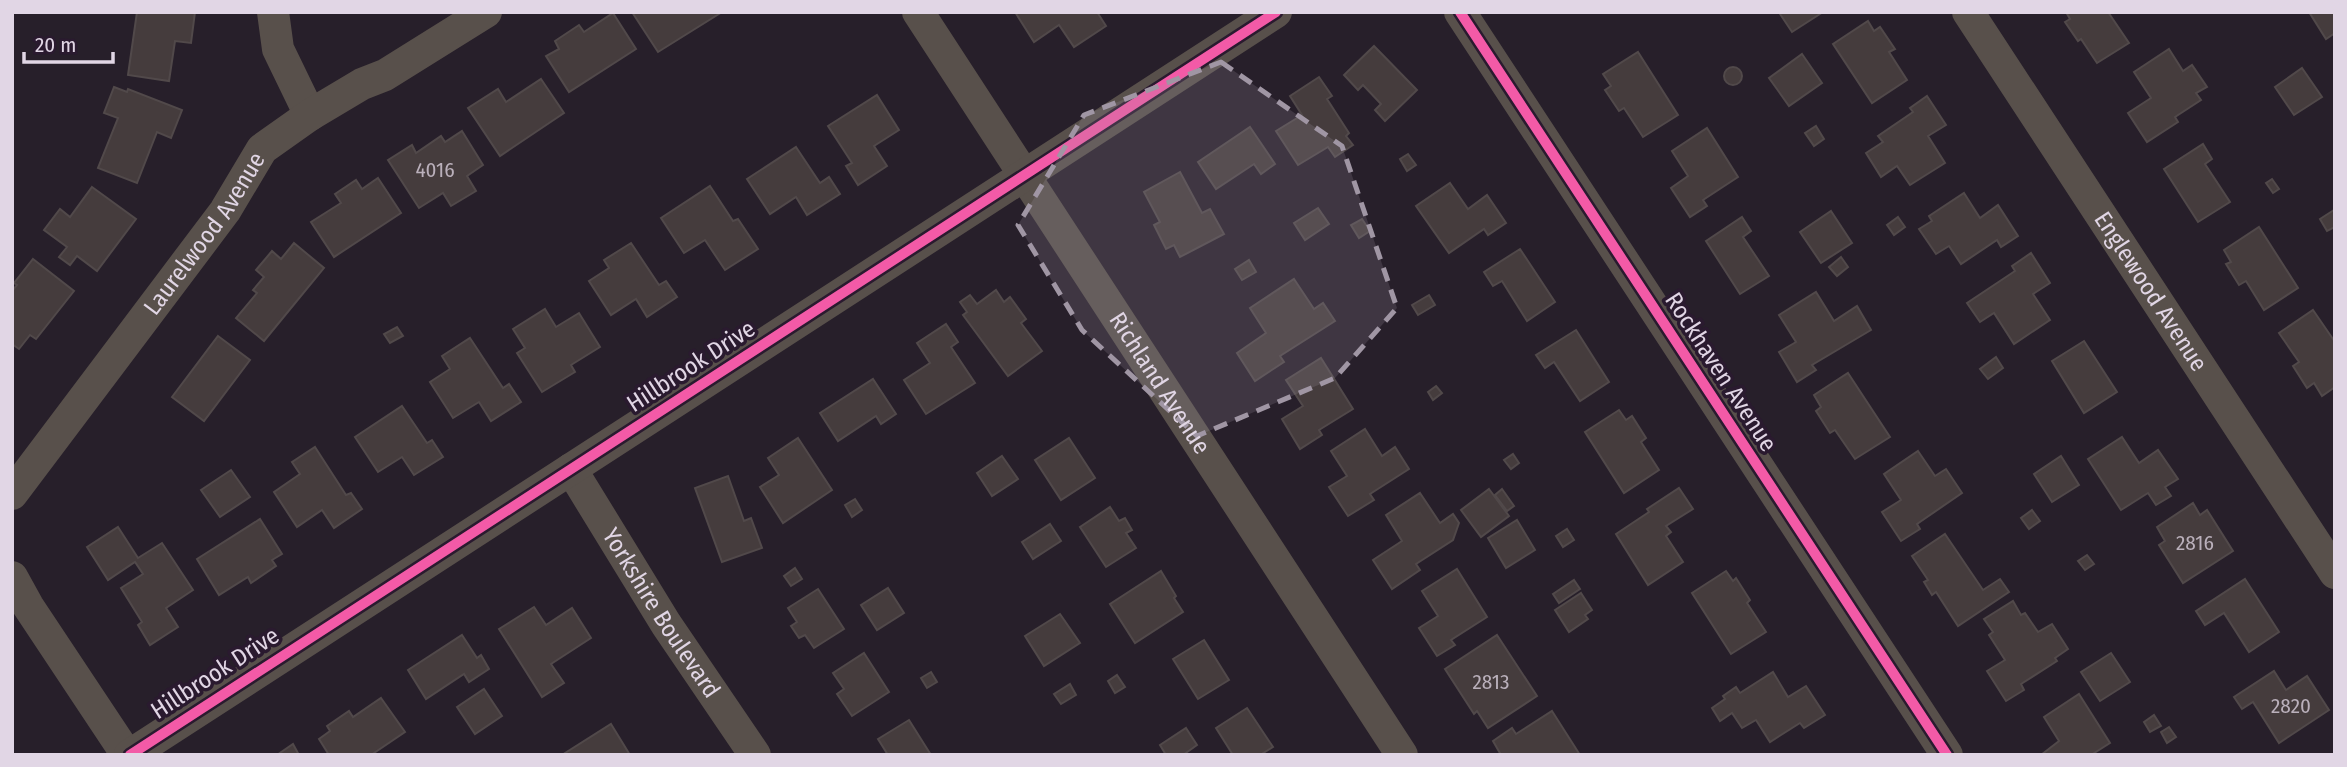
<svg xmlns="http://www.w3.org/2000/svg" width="2347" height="767" font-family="'Fira Sans Condensed',sans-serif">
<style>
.building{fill:#453c3d;stroke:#51494a;stroke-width:2}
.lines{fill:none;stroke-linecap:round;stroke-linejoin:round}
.street{stroke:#58504b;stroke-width:32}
.cycleway-casing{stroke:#2a1a2f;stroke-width:15}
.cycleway{stroke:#f35aa7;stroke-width:10}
.marked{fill:#a096a4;fill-opacity:0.2;stroke:#a096a4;stroke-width:5;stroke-dasharray:14 9;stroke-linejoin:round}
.labels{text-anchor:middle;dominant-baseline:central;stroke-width:7;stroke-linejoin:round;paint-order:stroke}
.number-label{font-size:21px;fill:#bab0bb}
.street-label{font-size:24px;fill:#e1d6e5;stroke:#2a1a2f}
</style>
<rect width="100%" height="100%" fill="#271f2a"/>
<g class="building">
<polygon points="137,12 195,12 191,43 175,41 169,81 128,75"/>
<polygon points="632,12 722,12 658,52"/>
<polygon points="1015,12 1097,12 1106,26 1074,47 1059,25 1034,42"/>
<polygon points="1782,12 1823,12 1792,32 1780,14"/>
<polygon points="2066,12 2108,12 2129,43 2097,63 2081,39 2078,41 2065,22 2070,19"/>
<polygon points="2309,12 2335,12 2335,33 2326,39"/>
<polygon points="613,13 636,49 569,92 546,56 559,49 555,41 579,25 584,32"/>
<polygon points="1868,21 1874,31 1880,27 1895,49 1889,52 1907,80 1872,103 1833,44"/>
<polygon points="1374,46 1417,90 1385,121 1375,110 1381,104 1363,85 1358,90 1344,75"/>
<polygon points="2169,49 2183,71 2192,65 2207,87 2196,93 2201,100 2175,117 2178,122 2147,142 2128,113 2151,98 2134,72"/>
<polygon points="1638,52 1678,115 1643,137 1624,108 1619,111 1605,90 1611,86 1603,74"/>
<polygon points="1802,54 1822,83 1789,106 1769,78"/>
<circle cx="1733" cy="76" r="9"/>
<polygon points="2302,68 2322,97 2294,115 2275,87"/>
<polygon points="1319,77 1332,96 1327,99 1349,133 1346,136 1353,145 1335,157 1328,147 1298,165 1276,131 1302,115 1290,96"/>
<polygon points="541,79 564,113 500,156 468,108 498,89 506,102"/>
<polygon points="114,87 127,92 128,89 182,110 171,138 157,132 137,183 98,168 118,118 104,113"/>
<polygon points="877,95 899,130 874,146 887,166 858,185 846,166 852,163 828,126"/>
<polygon points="1927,96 1946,125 1928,136 1945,163 1910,185 1897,166 1881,177 1866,153 1883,142 1878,136 1913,112 1910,108"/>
<polygon points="1816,126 1824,139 1814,146 1805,133"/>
<polygon points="1250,127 1275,164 1261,174 1254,164 1216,189 1198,162"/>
<polygon points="1707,128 1738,177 1703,200 1707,206 1690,217 1671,188 1688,176 1672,151"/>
<polygon points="462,131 483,165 467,176 476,191 451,206 443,193 419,208 388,160 412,145 416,153 441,136 445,142"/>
<polygon points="2203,144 2212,159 2205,164 2230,202 2198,222 2164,169"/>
<polygon points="796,147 820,183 829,177 840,194 807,215 796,197 770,214 747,179"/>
<polygon points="1408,154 1416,165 1407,171 1400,159"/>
<polygon points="1180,172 1202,213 1210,209 1224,234 1180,257 1174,245 1166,249 1154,225 1160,222 1144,192"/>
<polygon points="378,178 401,213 334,257 311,222 341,203 335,194 356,180 362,189"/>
<polygon points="2272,179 2279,189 2273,193 2266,183"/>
<polygon points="1450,183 1468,209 1487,195 1506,223 1488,235 1484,229 1449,253 1416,206"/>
<polygon points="710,186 733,221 738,219 758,249 725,270 705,240 684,253 661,218"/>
<polygon points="92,187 136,219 97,271 77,256 70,265 59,257 67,247 44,230 60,209 70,217"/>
<polygon points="1964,193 1980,218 1998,205 2018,236 2001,247 1997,240 1961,264 1949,246 1936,254 1919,229 1932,221 1929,216"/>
<polygon points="1318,208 1329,224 1305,240 1294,223"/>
<polygon points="2334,210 2335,227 2327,231 2320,219"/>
<polygon points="1831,211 1852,243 1821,263 1800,232"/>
<polygon points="1742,217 1751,231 1743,237 1769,276 1740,294 1706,241"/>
<polygon points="1898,217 1905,227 1894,235 1887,225"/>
<polygon points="1362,219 1370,231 1359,238 1351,225"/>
<polygon points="2259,227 2298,288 2264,310 2246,281 2239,285 2226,264 2231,262 2224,250"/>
<polygon points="294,243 324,268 264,341 236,318 257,293 253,290 264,277 256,270 272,251 281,259"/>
<polygon points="631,243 659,285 666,281 677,297 647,317 636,299 611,315 589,281 609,268 604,260"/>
<polygon points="1520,249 1555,302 1527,321 1502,281 1493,286 1484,272"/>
<polygon points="2031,253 2050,283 2033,294 2050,320 2014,344 1994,313 1980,322 1967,303 2015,271 2012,266"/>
<polygon points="1841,257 1848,267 1837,276 1829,267"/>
<polygon points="33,259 74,291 36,339 30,335 19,349 12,344 12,291 17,285 14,283"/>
<polygon points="1249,260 1256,272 1242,280 1235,269"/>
<polygon points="1294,279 1314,309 1323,303 1335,321 1280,356 1284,362 1255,381 1237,353 1266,333 1250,308"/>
<polygon points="996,290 1004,302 1010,297 1026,319 1021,323 1042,351 1008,376 963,315 967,312 960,302 970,295 977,304"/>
<polygon points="1816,292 1834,321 1857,306 1871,330 1812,365 1816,370 1797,382 1779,352 1796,342 1779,315"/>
<polygon points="1429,295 1435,305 1418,315 1412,305"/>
<polygon points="545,309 556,327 579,313 600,347 571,365 575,372 542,392 517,353 525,348 513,329"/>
<polygon points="2313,310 2335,342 2335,387 2322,396 2314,383 2307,388 2293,366 2299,362 2279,333"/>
<polygon points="946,324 958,342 951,347 975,383 926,414 904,380 930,363 917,343"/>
<polygon points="397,327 403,336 390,343 384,334"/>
<polygon points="1576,330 1609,382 1580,401 1554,362 1545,368 1536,355"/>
<polygon points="218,336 250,360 204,421 172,397"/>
<polygon points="470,338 503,388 509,384 521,402 491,421 479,402 453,418 430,382 450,369 442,356"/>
<polygon points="2084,341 2117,392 2084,413 2052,361"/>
<polygon points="1996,357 2003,368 1988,379 1980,369"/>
<polygon points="1321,358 1353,409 1319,430 1322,435 1300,449 1282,419 1303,406 1286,380"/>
<polygon points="1848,373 1890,437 1855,459 1835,430 1830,433 1816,411 1821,407 1814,395"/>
<polygon points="873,379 896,414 881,424 876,416 838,441 820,413"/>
<polygon points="1436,386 1442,393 1433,400 1428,392"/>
<polygon points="402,406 427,443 432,440 443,457 414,475 402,457 378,472 355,437"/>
<polygon points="1619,410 1626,420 1632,416 1646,438 1641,442 1659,470 1624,493 1585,432"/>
<polygon points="1365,429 1382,456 1395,447 1409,469 1370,494 1374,500 1348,516 1329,487 1347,476 1331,451"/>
<polygon points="2122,437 2139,463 2158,450 2178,479 2165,487 2171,496 2156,505 2148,493 2121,510 2088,459"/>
<polygon points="798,438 832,490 783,523 760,487 779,475 768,458"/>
<polygon points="1069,438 1095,478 1061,500 1035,460"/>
<polygon points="315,447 346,495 351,493 362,509 334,528 322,510 297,527 274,492 300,474 292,462"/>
<polygon points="1918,451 1935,476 1946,469 1962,493 1917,524 1920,529 1901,541 1882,512 1901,500 1884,474"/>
<polygon points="1513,454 1519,463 1511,469 1504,460"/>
<polygon points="1002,456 1018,479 992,496 977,473"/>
<polygon points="2061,456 2079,485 2052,502 2034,474"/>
<polygon points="231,470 250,497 220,517 201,490"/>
<polygon points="728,476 744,521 751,518 762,548 722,562 695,488"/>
<polygon points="1679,488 1693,509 1666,526 1671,532 1666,536 1683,562 1648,585 1616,534 1649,512 1647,509"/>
<polygon points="1489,489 1509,516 1481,537 1461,510"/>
<polygon points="1502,489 1514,506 1507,511 1495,495"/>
<polygon points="1420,493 1440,523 1453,514 1459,523 1453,540 1416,564 1420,570 1392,589 1373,560 1402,541 1386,515"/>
<polygon points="855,499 862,510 852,517 845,505"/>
<polygon points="2193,503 2200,515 2207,510 2233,551 2183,583 2159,545 2165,541 2157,527"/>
<polygon points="1110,507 1119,521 1125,518 1132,530 1126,533 1136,548 1106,567 1080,527"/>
<polygon points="2032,510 2040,521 2029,529 2021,518"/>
<polygon points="260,519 282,554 272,560 276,566 251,583 248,577 219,595 197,559"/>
<polygon points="1517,520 1535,550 1506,568 1488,538"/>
<polygon points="1050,524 1061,541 1033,559 1022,542"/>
<polygon points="118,527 138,558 162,543 193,590 166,608 178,627 150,645 138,625 142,622 121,588 143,574 135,562 108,580 87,547"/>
<polygon points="1567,529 1574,540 1563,547 1556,536"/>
<polygon points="1945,534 1983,590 2000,579 2009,592 1958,626 1936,592 1932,595 1924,582 1928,580 1912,556"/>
<polygon points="2087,555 2094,564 2085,570 2078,561"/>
<polygon points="795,568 802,579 791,586 784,576"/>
<polygon points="1457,569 1487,617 1451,640 1455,645 1437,656 1419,628 1438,616 1422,591"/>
<polygon points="1161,571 1176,596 1174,598 1183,612 1135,643 1110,604"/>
<polygon points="1726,571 1733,581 1736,578 1750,600 1747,603 1766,632 1731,654 1692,593"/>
<polygon points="2245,579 2279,632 2249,652 2224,613 2205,625 2196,611"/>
<polygon points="1574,580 1580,589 1559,603 1553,594"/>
<polygon points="888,588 904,613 877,630 861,605"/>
<polygon points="818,589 844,629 814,648 805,635 799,638 791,626 797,622 788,608"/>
<polygon points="1581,593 1592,610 1585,615 1588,619 1569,632 1555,610"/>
<polygon points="2013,601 2021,615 2025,613 2038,632 2052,624 2068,649 2055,658 2057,661 2021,684 2024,690 2006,701 1987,671 2005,660 1989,635 1993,632 1984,619"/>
<polygon points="534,607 546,625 572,608 591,638 551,664 564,683 542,697 499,629"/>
<polygon points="1060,614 1080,643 1044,666 1025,636"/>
<polygon points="462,635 477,658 481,655 489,669 469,682 464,674 426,699 408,670"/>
<polygon points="1497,635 1537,696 1488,728 1477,711 1474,714 1445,669"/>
<polygon points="1204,640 1229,680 1198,699 1173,659"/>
<polygon points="864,653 889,692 852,716 837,694 844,689 833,673"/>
<polygon points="2111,653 2130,682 2100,701 2081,672"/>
<polygon points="2274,671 2286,690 2307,676 2329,710 2279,743 2253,702 2242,709 2234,697"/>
<polygon points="931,672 937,682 927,688 921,678"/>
<polygon points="1773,672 1788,697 1806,686 1825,715 1804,728 1800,723 1770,742 1756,720 1742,728 1732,713 1720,721 1712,708 1725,699 1723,696 1736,687 1740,693"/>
<polygon points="1117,675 1125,687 1115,693 1108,681"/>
<polygon points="1070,684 1076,695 1061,704 1054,694"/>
<polygon points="484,689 502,716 475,734 457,707"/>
<polygon points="2079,694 2110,743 2091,755 2041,755 2059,741 2044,717"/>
<polygon points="381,698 405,732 371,755 329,755 319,739 330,731 327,726 349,711 353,717"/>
<polygon points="1247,708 1273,747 1260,755 1233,755 1216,728"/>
<polygon points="1552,711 1580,755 1501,755 1493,741 1512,728 1516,734"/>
<polygon points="2154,715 2161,726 2150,732 2144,722"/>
<polygon points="909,720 931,755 888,755 878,739"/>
<polygon points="611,724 630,755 562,755"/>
<polygon points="2169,727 2176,737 2167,743 2161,732"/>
<polygon points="1186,728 1197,745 1183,755 1166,755 1160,745"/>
<polygon points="293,744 299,755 277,755"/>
</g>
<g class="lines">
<g class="street">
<polyline points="273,12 278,49 310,115"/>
<path id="s1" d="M918,12L1402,755"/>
<polyline points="1460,12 1947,755"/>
<path id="s2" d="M1968,12L2335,573"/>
<path id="s3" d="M571,469L666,624L755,755"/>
<path id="s4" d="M12,494L225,211L262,149L310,115L362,84L385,75L486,12"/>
<polyline points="12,577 28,606 127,755"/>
<polyline points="130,755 1276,12"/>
</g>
<defs>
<g id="cycleway">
<polyline points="1460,12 1947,755"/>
<polyline points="130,755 1276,12"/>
</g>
</defs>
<use href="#cycleway" class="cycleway-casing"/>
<use href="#cycleway" class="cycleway"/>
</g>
<path class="marked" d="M1221,62L1342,146L1397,308L1335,378L1197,436L1082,330L1018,225L1084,115Z"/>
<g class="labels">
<g class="number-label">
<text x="435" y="170">4016</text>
<text x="2195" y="543">2816</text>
<text x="1491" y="682">2813</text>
<text x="2291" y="706">2820</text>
</g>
<g class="street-label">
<text stroke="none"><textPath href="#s4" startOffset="324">Laurelwood Avenue</textPath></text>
<text stroke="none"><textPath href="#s2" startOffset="334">Englewood Avenue</textPath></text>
<text transform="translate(691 366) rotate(-33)">Hillbrook Drive</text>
<text transform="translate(1721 372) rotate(57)">Rockhaven Avenue</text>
<text stroke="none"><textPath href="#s1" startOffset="443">Richland Avenue</textPath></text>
<text stroke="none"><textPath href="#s3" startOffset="170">Yorkshire Boulevard</textPath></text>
<text transform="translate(215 673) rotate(-33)">Hillbrook Drive</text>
</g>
</g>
<rect width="2347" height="767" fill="none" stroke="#e1d6e5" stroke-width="28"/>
<path d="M24 52v10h89v-10" fill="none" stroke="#e1d6e5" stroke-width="3.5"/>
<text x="35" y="52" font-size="21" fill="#e1d6e5" stroke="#2a1a2f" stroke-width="5" paint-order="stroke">20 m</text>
</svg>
